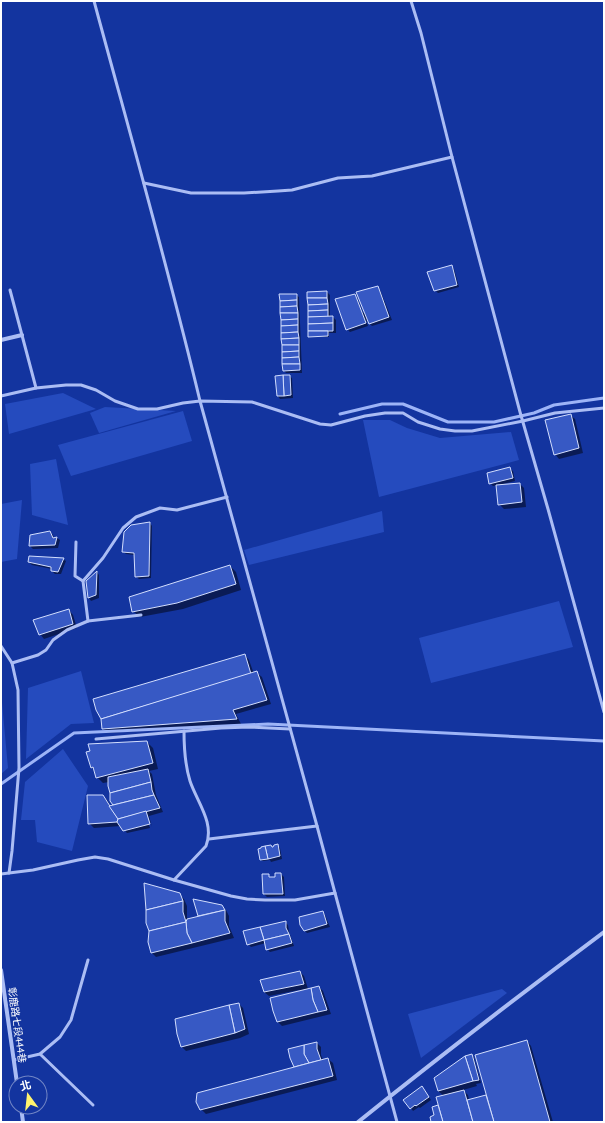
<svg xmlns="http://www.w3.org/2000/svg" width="605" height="1123" font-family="'PT Sans','Noto Sans TC',sans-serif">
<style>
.green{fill:#254bbe}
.shadow{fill:#0007}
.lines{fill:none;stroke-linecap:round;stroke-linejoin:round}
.stream{stroke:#9db4f7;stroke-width:3}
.building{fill:#3759c4;stroke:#d3defe}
.service{stroke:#abbdf4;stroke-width:3}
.minor{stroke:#abbdf4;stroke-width:4}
.labels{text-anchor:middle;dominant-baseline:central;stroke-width:3;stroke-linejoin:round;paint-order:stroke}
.street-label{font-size:10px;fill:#fff;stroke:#13349f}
</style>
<rect width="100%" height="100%" fill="#13349f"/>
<g class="green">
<polygon points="63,393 96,409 9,434 5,404"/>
<polygon points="105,407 176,411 99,433 90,413"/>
<polygon points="183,411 192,441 71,476 58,445"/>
<polygon points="363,420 390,420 407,428 440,438 511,432 519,460 379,497"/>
<polygon points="56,459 68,525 32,515 30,464"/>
<polygon points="22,500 17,559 1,562 1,504"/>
<polygon points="382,511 384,532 249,565 244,550"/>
<polygon points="559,601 573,647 431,683 419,638"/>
<polygon points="81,671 94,723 71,724 26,759 28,688"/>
<polygon points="1,691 8,768 1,774"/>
<polygon points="63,749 88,786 72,851 37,842 35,820 21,820 25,782"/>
<polygon points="502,989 507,993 421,1058 408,1014"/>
</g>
<g class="shadow">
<polygon points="452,267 454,269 459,287 438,293 435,290"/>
<polygon points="377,287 380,290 392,320 372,326 366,320 368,326 350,332 347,329 354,295 357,298 363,313 365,312"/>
<polygon points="327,292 330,295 330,318 333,317 336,320 336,333 329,333 329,337 311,337 309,336"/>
<polygon points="296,295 299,297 302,373 286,373 284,370"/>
<polygon points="289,376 292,378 293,398 280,399 278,396"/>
<polygon points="570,415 575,419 583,453 559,459 555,454"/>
<polygon points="510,469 513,471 515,481 503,484 503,485 520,484 524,488 526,507 504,509 499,504 497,485 493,486 490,483"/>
<polygon points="150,523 152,526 151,578 139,579 136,576 135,555 126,554 123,551"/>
<polygon points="50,532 53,535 54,538 57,538 60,540 58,548 33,549 30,546"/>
<polygon points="63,559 66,561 61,574 55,574 52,571 52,569 32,565 29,562"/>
<polygon points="230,566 236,572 241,590 183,609 140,617 133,611"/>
<polygon points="97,572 99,575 99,598 91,601 89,598 87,581"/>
<polygon points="69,610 73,615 77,628 44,639 40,634"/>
<polygon points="245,655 249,660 254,674 257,673 262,677 271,704 236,714 241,724 107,733 103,728 102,719"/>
<polygon points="147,742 153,748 158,769 149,771 152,774 156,795 163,812 149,816 152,827 148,816 146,816 150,828 127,833 121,826 94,828 89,823 102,796 107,800 111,807 115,806 111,800 109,782 103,783 97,777 95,770 91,767"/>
<polygon points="277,845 280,848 282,859 271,862 270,860 263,861 261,860 273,848"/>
<polygon points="281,874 284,877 285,896 267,897 264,894 268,875 271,878 276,878"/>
<polygon points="179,894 184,899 187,906 187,917 188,920 199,917 195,900 221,906 226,910 229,916 229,926 234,938 156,957 152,953"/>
<polygon points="323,912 325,915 330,927 307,933 304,930"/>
<polygon points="285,922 288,925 289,932 294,946 270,952 267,949 266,943 251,947 248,944"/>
<polygon points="300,972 304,976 308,989 319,987 323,991 331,1014 282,1026 278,1022 300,992 299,990 269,996 264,992"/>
<polygon points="239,1004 243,1008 249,1034 240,1038 186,1051 182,1047"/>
<polygon points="527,1041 531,1046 553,1122 432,1122 436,1116 433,1107 439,1106 444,1096 438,1091 472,1055 474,1058 481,1083 476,1084 477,1086 463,1090 468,1095 469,1100 487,1095"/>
<polygon points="317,1043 321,1047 321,1055 323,1060 328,1059 333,1063 337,1080 206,1114 201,1109 295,1068 291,1058"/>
<polygon points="424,1090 431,1100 420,1108 419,1107 413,1111 411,1108"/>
</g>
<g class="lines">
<g class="stream">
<polyline points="340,414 382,404 403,404 448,422 494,422 534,413 554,405 604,398"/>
<polyline points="1,784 74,733 268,724 604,741"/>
</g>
</g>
<g class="building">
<polygon points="452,265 457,285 434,291 427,272"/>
<polygon points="378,286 389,317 369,324 356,292"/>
<polygon points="327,291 327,298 307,298 307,292"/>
<polygon points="279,294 297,294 297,300 280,301"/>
<polygon points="355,294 366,323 346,330 335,299"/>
<polygon points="307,298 327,298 328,304 308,305"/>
<polygon points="297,300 297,306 280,307 280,301"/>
<polygon points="328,304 328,310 308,311 308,305"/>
<polygon points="297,306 298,313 280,313 280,307"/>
<polygon points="328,310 328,317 308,317 308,311"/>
<polygon points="280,313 298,313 298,319 281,320"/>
<polygon points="333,316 333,323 308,324 308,317"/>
<polygon points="298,319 298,325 281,326 281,320"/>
<polygon points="333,323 333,331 308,331 308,324"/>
<polygon points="298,325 298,332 281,333 281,326"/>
<polygon points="308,331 328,331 328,336 308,337"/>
<polygon points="298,332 299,338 281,339 281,333"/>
<polygon points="299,338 299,345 282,345 281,339"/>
<polygon points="282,345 299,345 299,351 282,352"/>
<polygon points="299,351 299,357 282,358 282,352"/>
<polygon points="299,357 300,364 282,364 282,358"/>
<polygon points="282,364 300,364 300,370 283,371"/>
<polygon points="283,375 290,375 291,395 284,396"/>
<polygon points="283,375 284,396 277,396 275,376"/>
<polygon points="571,414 579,448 554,455 545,420"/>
<polygon points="510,467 513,478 489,484 487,473"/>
<polygon points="520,483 522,502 498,505 496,485"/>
<polygon points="150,522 149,576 135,577 134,553 122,552 124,532 131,525"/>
<polygon points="50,531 53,538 57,537 55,545 29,546 30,535"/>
<polygon points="29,556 64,558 58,572 51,571 51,567 28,562"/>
<polygon points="230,565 236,584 177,603 132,612 129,597"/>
<polygon points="97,571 96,595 88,598 86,581"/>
<polygon points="69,609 73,624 39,635 33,620"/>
<polygon points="245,654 251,674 101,719 96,710 93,699"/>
<polygon points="257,671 267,700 233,710 237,719 102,729 101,719"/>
<polygon points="147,741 153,763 96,778 93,767 91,768 86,752 90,751 88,744"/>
<polygon points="148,769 151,782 110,793 108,786 108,777"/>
<polygon points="151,782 152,790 154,795 113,805 110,801 110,793"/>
<polygon points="87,795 103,795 118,819 117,822 88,824"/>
<polygon points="154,795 160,808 118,819 109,806"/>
<polygon points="146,811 150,824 123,831 117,822 118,819"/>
<polygon points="278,844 280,856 268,859 265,846 271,845 272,847 273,847 274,845"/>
<polygon points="265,846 268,859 260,860 258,849 261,848 261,847"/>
<polygon points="275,873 281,873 283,894 263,894 262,874 269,874 269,877 275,877"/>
<polygon points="144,883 180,893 183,901 146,910"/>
<polygon points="193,899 222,905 225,910 198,916"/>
<polygon points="183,901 183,912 186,922 149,931 146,923 146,910"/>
<polygon points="225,910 225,921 230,933 192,943 187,933 186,922 187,919"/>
<polygon points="323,911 327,924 304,931 300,925 299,917"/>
<polygon points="286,921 286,928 289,934 264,940 260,927"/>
<polygon points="186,922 187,933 192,943 151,953 148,942 149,931"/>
<polygon points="260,927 264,940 247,945 243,931"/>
<polygon points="289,934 292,943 266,950 264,940"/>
<polygon points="300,971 304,984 264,992 260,980"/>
<polygon points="319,986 327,1010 318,1012 313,1000 311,988"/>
<polygon points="311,988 313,1000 318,1012 277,1022 273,1011 270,998"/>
<polygon points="239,1003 245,1029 235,1033 229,1005"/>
<polygon points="229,1005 235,1033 181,1047 177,1034 175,1019"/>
<polygon points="527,1040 550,1122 494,1122 475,1055"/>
<polygon points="317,1042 317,1049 321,1060 309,1063 304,1054 304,1045"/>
<polygon points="304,1045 304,1054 309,1063 294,1067 290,1058 288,1049"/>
<polygon points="472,1054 479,1080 473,1081 465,1056"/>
<polygon points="465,1056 473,1081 438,1091 434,1078"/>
<polygon points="328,1058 333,1076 200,1110 196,1102 197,1093"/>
<polygon points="422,1086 429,1097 416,1106 415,1105 410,1109 403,1100"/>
<polygon points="464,1090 473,1122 443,1122 436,1097"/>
<polygon points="486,1095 494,1122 473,1122 467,1100"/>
<polygon points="438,1105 443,1122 431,1122 430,1117 434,1115 432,1107"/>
</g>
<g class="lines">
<g class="service">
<path d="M94,1C130,134 168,267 200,401L317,826L335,893L397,1122"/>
<polyline points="411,1 421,33 452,157 520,412 548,509 604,712"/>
<polyline points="144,183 191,193 244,193 278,191 292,190 338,178 372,176 452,157"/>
<polyline points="10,290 36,388"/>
<polyline points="1,396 36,388 66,385 81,385 96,390 115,401 138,409 157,409 183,403 200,401 252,402 320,424 331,425 365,416 385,413 403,413 418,422 440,429 455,431 472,431 523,421 555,413 604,408"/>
<polyline points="76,542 75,576 83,581"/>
<polyline points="88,621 141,615"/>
<polyline points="1,646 12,663 18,690 19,768 12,851 9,873"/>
<polyline points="12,663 38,655 46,650 53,640 67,630 88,621 83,581 103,558 123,528 136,517 160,508 177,510 227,497"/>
<polyline points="96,739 221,728 249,727 290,729"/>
<polyline points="209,839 317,826"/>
<polyline points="1,874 33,870 78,860 95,857 108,859 174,880 231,896 247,899 265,900 295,900 335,893"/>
<path d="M174,880L206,846C215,823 197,802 190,781C185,765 184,747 184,731"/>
<polyline points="40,1054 93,1105"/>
<polyline points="14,1060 40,1054 60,1037 71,1020 88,960"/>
</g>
<g class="minor">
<polyline points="1,340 22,335"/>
<polyline points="1,970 17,1083"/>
<polyline points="21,1107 23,1122"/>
<path d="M358,1122C439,1057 521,994 604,932"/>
</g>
</g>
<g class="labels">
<g class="street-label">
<text transform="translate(17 1025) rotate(82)">彰鹿路七段444巷</text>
</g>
</g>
<rect width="605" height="1123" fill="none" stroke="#ffffff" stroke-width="4"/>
<g transform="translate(28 1095) rotate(345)"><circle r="19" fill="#13349f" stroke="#7185c5"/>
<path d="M0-3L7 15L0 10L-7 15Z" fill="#fff36e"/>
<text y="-6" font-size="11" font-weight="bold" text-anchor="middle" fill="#ffffff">北</text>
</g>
</svg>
